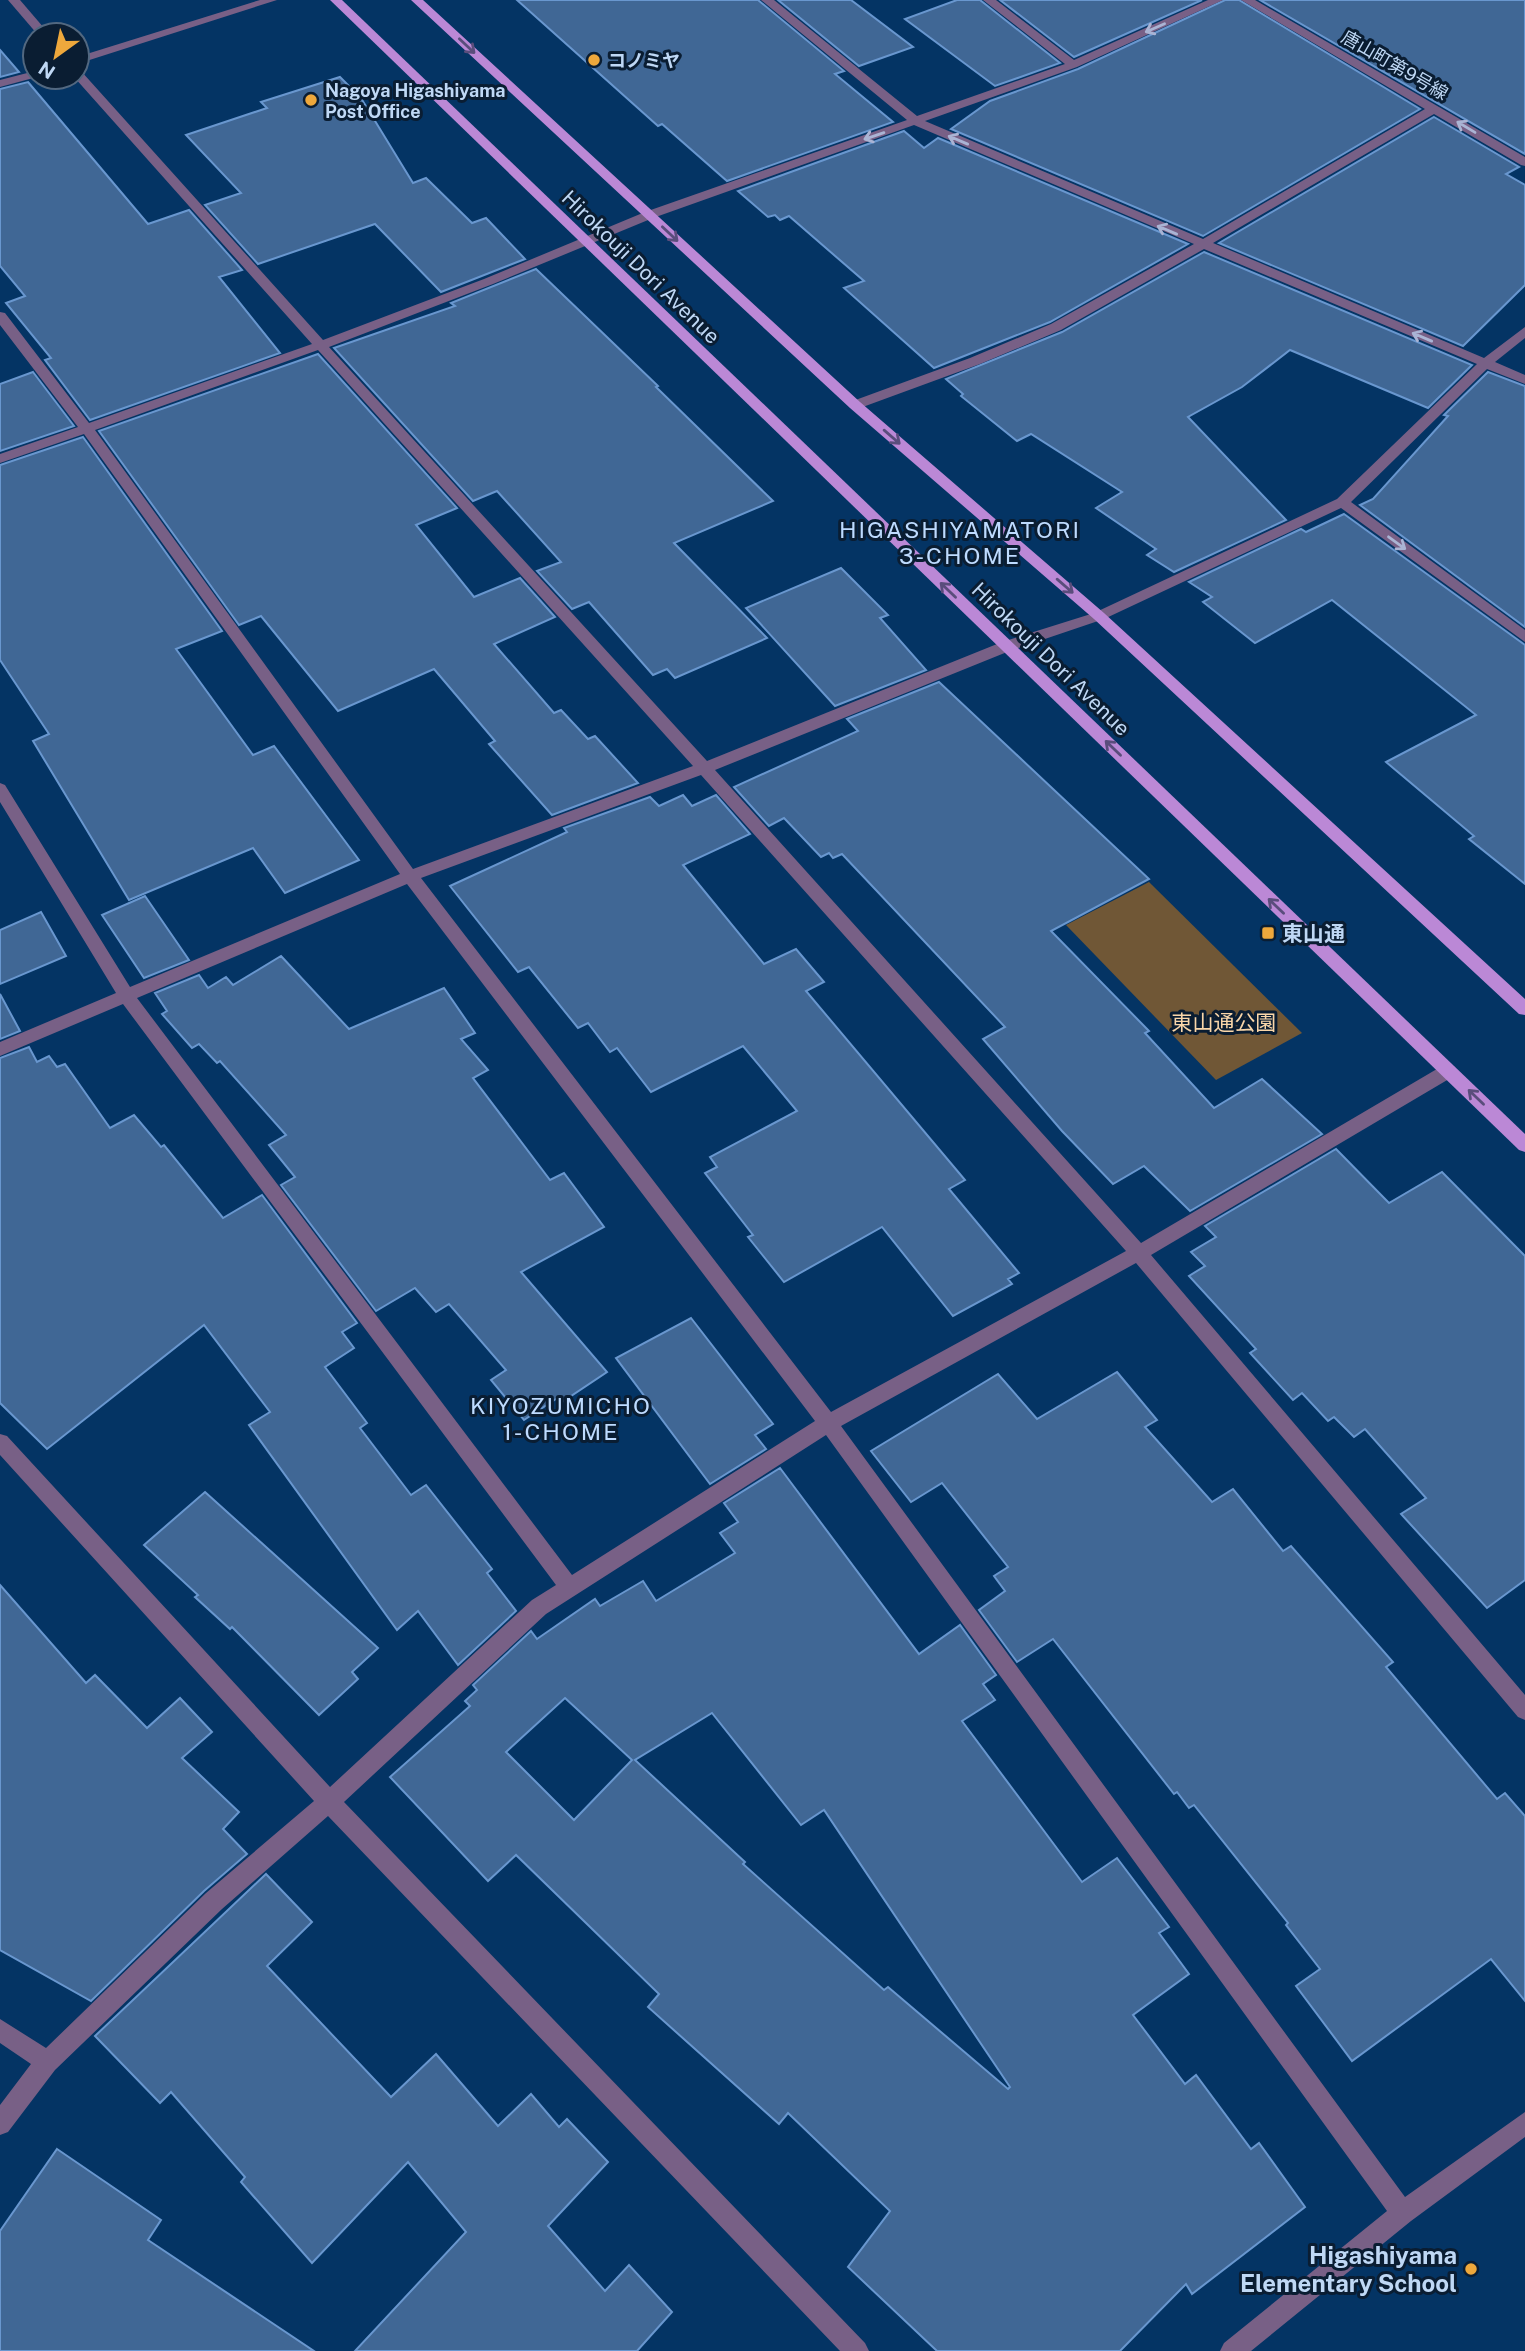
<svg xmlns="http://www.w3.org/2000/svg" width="1525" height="2351" font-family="'Public Sans','Noto Sans JP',sans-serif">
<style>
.green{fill:#705736}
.building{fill:#406795;stroke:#6997cf;stroke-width:2;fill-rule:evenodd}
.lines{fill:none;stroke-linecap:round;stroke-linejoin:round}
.street{fill:#786086;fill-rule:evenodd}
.primary{fill:#bb88d6;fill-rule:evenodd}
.oneway{stroke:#aab4d4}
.oneway2{stroke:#5a4d7c}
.poi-dot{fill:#eea83c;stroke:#0a1d32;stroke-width:2.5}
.labels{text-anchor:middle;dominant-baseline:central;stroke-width:6;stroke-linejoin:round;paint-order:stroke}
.far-poi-label{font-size:18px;font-weight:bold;fill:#bfd8f5;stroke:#0a1d32;text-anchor:start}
.far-street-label{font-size:18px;fill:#bfd8f5;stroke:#0a1d32}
.street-label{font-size:21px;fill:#bfd8f5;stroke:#0a1d32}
.poi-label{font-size:21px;font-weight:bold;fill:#bfd8f5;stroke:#0a1d32;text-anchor:start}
.park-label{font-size:21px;fill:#f9d6a9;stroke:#0a1d32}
.neighbourhood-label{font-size:23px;letter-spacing:2px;fill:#bedbff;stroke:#0a1d32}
.near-poi-label{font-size:24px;font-weight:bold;fill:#bfd8f5;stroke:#0a1d32;text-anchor:end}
</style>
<rect width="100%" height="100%" fill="#043464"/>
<polygon class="green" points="1149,882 1302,1033 1216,1080 1066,925"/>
<g class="building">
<polygon points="517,0 758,0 844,71 835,74 893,122 727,181 662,124 658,126"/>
<polygon points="778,0 851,0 913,47 859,66"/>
<polygon points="957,0 980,0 1060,63 995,86 905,19"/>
<polygon points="1000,0 1202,0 1074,57"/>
<polygon points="1225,0 1239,0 1420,109 1203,236 951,129 990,101 1078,69"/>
<polygon points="1260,0 1525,0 1525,154"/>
<polygon points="0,50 19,72 0,77"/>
<polygon points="340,77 361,98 413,183 426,178 472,223 486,218 525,259 441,292 375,224 258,264 205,205 241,193 186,135 267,108 261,102"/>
<polygon points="28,82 148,224 189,210 242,270 219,277 280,353 90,420 45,360 51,358 6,303 25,296 0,266 0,89"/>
<polygon points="1434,117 1519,167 1506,174 1525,185 1525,285 1463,346 1219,243"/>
<polygon points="904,131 924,148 938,138 1188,244 1050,322 934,368 844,288 864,281 789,216 780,220 775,215 768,217 738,191"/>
<polygon points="1204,252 1472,365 1428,408 1290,350 1242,387 1188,417 1286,520 1174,572 1147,555 1156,549 1096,508 1122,492 1031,434 1017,441 961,396 963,394 946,379 1062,332"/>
<polygon points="536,269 658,386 656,387 773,501 674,543 767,638 675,678 667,669 653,675 589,602 572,609 537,571 561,562 497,491 473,501 334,348 455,306 451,303"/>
<polygon points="318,354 457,508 416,525 474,597 520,578 555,617 494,644 554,713 561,710 588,739 595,736 638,783 552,815 489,744 495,741 434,669 338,711 261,616 239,625 99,431"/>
<polygon points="33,372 74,426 0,451 0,384"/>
<polygon points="1488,372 1525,386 1525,627 1360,505 1373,499 1448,416 1444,415"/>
<polygon points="83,437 222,631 176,649 253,755 274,746 359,860 285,893 253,848 129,900 33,741 49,734 0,660 0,465"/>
<polygon points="1344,514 1525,645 1525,884 1469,839 1474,836 1386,762 1476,715 1332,600 1255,643 1203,602 1212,597 1189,582 1301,529 1306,532"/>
<polygon points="841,568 888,615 880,618 926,670 835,706 746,608"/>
<polygon points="939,682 1149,879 1051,931 1149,1031 1145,1033 1214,1108 1262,1079 1322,1134 1190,1211 1144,1166 1113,1184 1062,1131 983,1039 1005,1027 842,854 833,858 829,853 821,857 784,818 769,826 734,787 858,731 847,719"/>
<polygon points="683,795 692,806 716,795 750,834 683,865 764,964 796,949 824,982 806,991 965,1180 949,1189 1019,1273 1008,1279 1012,1284 953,1316 882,1227 784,1282 748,1237 753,1235 705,1173 717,1167 710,1157 797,1111 743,1046 651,1092 617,1048 610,1052 588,1023 578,1028 529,967 518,972 450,886 567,832 564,828 650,797 659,806"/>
<polygon points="145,896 189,960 144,978 102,915"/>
<polygon points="41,912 66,956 0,984 0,930"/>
<polygon points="281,956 349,1029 444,988 475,1033 461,1039 488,1070 473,1078 550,1180 564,1173 604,1227 521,1272 607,1372 562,1402 559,1397 524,1420 491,1380 506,1370 449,1304 436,1312 415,1288 376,1311 281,1185 295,1177 269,1145 286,1135 220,1061 217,1063 199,1044 192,1048 162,1014 167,1011 155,993 199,975 208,988 226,977 233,985"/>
<polygon points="0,994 20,1031 0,1039"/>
<polygon points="29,1047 37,1062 49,1056 57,1067 65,1064 110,1128 134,1115 161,1147 164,1145 223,1218 262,1195 357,1323 342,1332 354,1348 325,1367 367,1423 360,1428 411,1495 426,1485 492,1569 487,1573 516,1611 458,1665 418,1611 397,1630 249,1425 270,1412 204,1325 47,1449 0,1403 0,1058"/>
<polygon points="1336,1149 1389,1203 1442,1172 1525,1256 1525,1580 1487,1608 1401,1514 1426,1498 1365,1429 1354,1437 1334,1417 1328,1421 1302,1393 1293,1400 1250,1353 1256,1349 1189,1276 1205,1266 1191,1252 1216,1237 1205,1226"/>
<polygon points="691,1318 773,1424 755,1435 766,1449 710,1484 616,1358"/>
<polygon points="1117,1372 1157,1420 1145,1427 1212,1502 1233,1489 1283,1551 1291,1546 1393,1662 1386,1667 1497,1799 1505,1793 1525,1816 1525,2001 1491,1959 1352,2061 1296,1986 1320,1969 1286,1925 1288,1923 1194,1805 1189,1808 1177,1792 1174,1794 1053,1639 1017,1662 979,1610 1005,1591 994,1576 1008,1567 942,1483 911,1502 871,1451 998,1374 1037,1419"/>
<path d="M780,1468L919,1654L960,1625L996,1675L983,1684L995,1700L962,1721L1082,1882L1117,1858L1169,1927L1159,1933L1189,1974L1133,2015L1185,2084L1196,2075L1251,2149L1259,2143L1305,2207L1192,2294L1186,2284L1120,2351H937L848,2267L890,2211L788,2113L779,2124L648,2007L659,1994L516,1855L488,1881L390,1777L470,1706L465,1701L477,1690L473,1685L531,1631L537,1639L595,1599L600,1606L643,1581L656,1601L735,1553L720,1533L738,1522L724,1503ZM565,1698L632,1760L574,1820L506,1752ZM712,1713L801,1825L824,1810L1010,2087L1008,2089L888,1987L884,1990L743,1864L745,1862L635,1760Z"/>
<polygon points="205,1492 378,1648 352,1672 358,1679 319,1715 232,1627 230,1629 195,1597 198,1595 144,1545"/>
<polygon points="0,1585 86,1683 95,1675 147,1728 180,1698 212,1732 182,1758 239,1812 223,1829 247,1854 204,1891 91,2001 0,1950"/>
<polygon points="266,1874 312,1922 267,1966 391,2097 436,2054 498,2126 531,2094 559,2127 567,2119 608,2162 548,2226 605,2291 629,2265 672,2312 637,2351 355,2351 466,2232 408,2162 312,2263 241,2182 245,2177 171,2092 160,2103 95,2036"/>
<polygon points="57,2149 161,2220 148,2240 314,2351 0,2351 0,2231"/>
</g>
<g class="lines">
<g class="street">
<polygon points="8,0 20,0 50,35 38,35"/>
<polygon points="260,0 277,0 77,64 77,57"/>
<path d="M761,0H774L917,116L1065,64L983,0H996L1074,60L1208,0H1223L1077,67L925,121L1203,239L1425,109L1241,0H1255L1525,157V166L1521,165L1434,114L1213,243L1484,358L1525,327V338L1495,362L1525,375V384L1487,369L1351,502L1525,630V642L1341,508L1104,619L1012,650L715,770L1141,1243L1442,1066H1454L1456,1071L1454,1076L1151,1255L1525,1695V1720L1518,1717L1136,1263L841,1426L1405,2197L1525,2112V2137L1411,2221L1251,2351H1220L1224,2343L1387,2211L826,1435L546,1614L344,1802L865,2343L869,2351H840L328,1816L222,1909L55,2070L8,2132L0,2135V2105L31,2064L0,2043V2019L46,2048L206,1893L314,1801L0,1455V1434L7,1436L330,1787L532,1600L556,1585L123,1004L0,1056V1042L116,993L0,802V783L5,785L130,987L400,874L84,434L0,463V454L78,427L0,325V312L5,313L89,423L312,344L74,77H77V70L81,71L323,340L484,279L645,212L907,120ZM914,125L1194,244L1051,324L970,358L850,402V408H860L980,364L1061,330L1204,249L1477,364L1337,499L1094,613L1002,642L707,761L329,347L493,284L653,218ZM318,350L693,766L413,869L95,430ZM701,775L1126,1251L831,1412L421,878ZM407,884L815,1421L572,1575L137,998Z"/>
<polygon points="35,71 37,77 0,87 0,80"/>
</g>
<g class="primary">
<polygon points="330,0 342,0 1525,1134 1525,1152 1519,1150"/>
<polygon points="411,0 423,0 860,402 1104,613 1525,999 1525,1015 1519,1014 1094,619 850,408"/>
</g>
</g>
<defs><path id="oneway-shaft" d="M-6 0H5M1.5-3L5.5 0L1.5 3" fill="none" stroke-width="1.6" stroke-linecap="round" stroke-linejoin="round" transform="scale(1.75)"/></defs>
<g class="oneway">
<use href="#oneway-shaft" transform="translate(1155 28) rotate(156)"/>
<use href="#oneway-shaft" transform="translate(1466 127) rotate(-149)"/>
<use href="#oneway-shaft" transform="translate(874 136) rotate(161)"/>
<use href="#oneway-shaft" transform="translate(958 140) rotate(-157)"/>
<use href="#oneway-shaft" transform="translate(1167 230) rotate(-157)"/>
<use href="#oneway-shaft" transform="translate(1422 337) rotate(-157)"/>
<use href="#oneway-shaft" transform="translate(1397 543) rotate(36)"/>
</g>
<g class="oneway2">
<use href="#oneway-shaft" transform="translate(467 46) rotate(43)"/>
<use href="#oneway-shaft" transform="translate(670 234) rotate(43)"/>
<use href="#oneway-shaft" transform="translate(892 437) rotate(41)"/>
<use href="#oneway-shaft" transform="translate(1065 586) rotate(41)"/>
<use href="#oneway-shaft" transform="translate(948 590) rotate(-136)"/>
<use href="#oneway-shaft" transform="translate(1113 748) rotate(-136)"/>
<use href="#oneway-shaft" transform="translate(1276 906) rotate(-136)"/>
<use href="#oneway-shaft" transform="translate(1476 1097) rotate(-136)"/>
</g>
<g class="poi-dot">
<circle cx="594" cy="60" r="7"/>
<circle cx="311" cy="100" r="7"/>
<rect x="1261" y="926" width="14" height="14" rx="3.5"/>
<circle cx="1471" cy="2269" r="7"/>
</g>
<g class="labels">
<g class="far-poi-label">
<text x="608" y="60">コノミヤ</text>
<text x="325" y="90">Nagoya Higashiyama<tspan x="325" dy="21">Post Office</tspan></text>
</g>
<g class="far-street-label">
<text transform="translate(1395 65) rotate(30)">唐山町第9号線</text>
</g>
<g class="street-label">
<text transform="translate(641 267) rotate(44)">Hirokouji Dori Avenue</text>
<text transform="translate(1051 659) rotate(44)">Hirokouji Dori Avenue</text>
</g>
<g class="poi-label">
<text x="1282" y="933">東山通</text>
</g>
<g class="park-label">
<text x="1224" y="1022">東山通公園</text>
</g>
<g class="neighbourhood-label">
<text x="960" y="529">HIGASHIYAMATORI<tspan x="960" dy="26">3-CHOME</tspan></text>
<text x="561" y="1405">KIYOZUMICHO<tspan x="561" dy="26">1-CHOME</tspan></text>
</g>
<g class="near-poi-label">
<text x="1457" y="2255">Higashiyama<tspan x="1457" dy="28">Elementary School</tspan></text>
</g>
</g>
<g transform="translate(56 56) rotate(213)"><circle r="33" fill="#0a1d32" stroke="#526880" stroke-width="2"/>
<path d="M0-5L12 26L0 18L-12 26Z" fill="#eea83c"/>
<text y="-10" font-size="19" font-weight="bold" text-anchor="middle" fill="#bfd8f5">N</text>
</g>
</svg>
